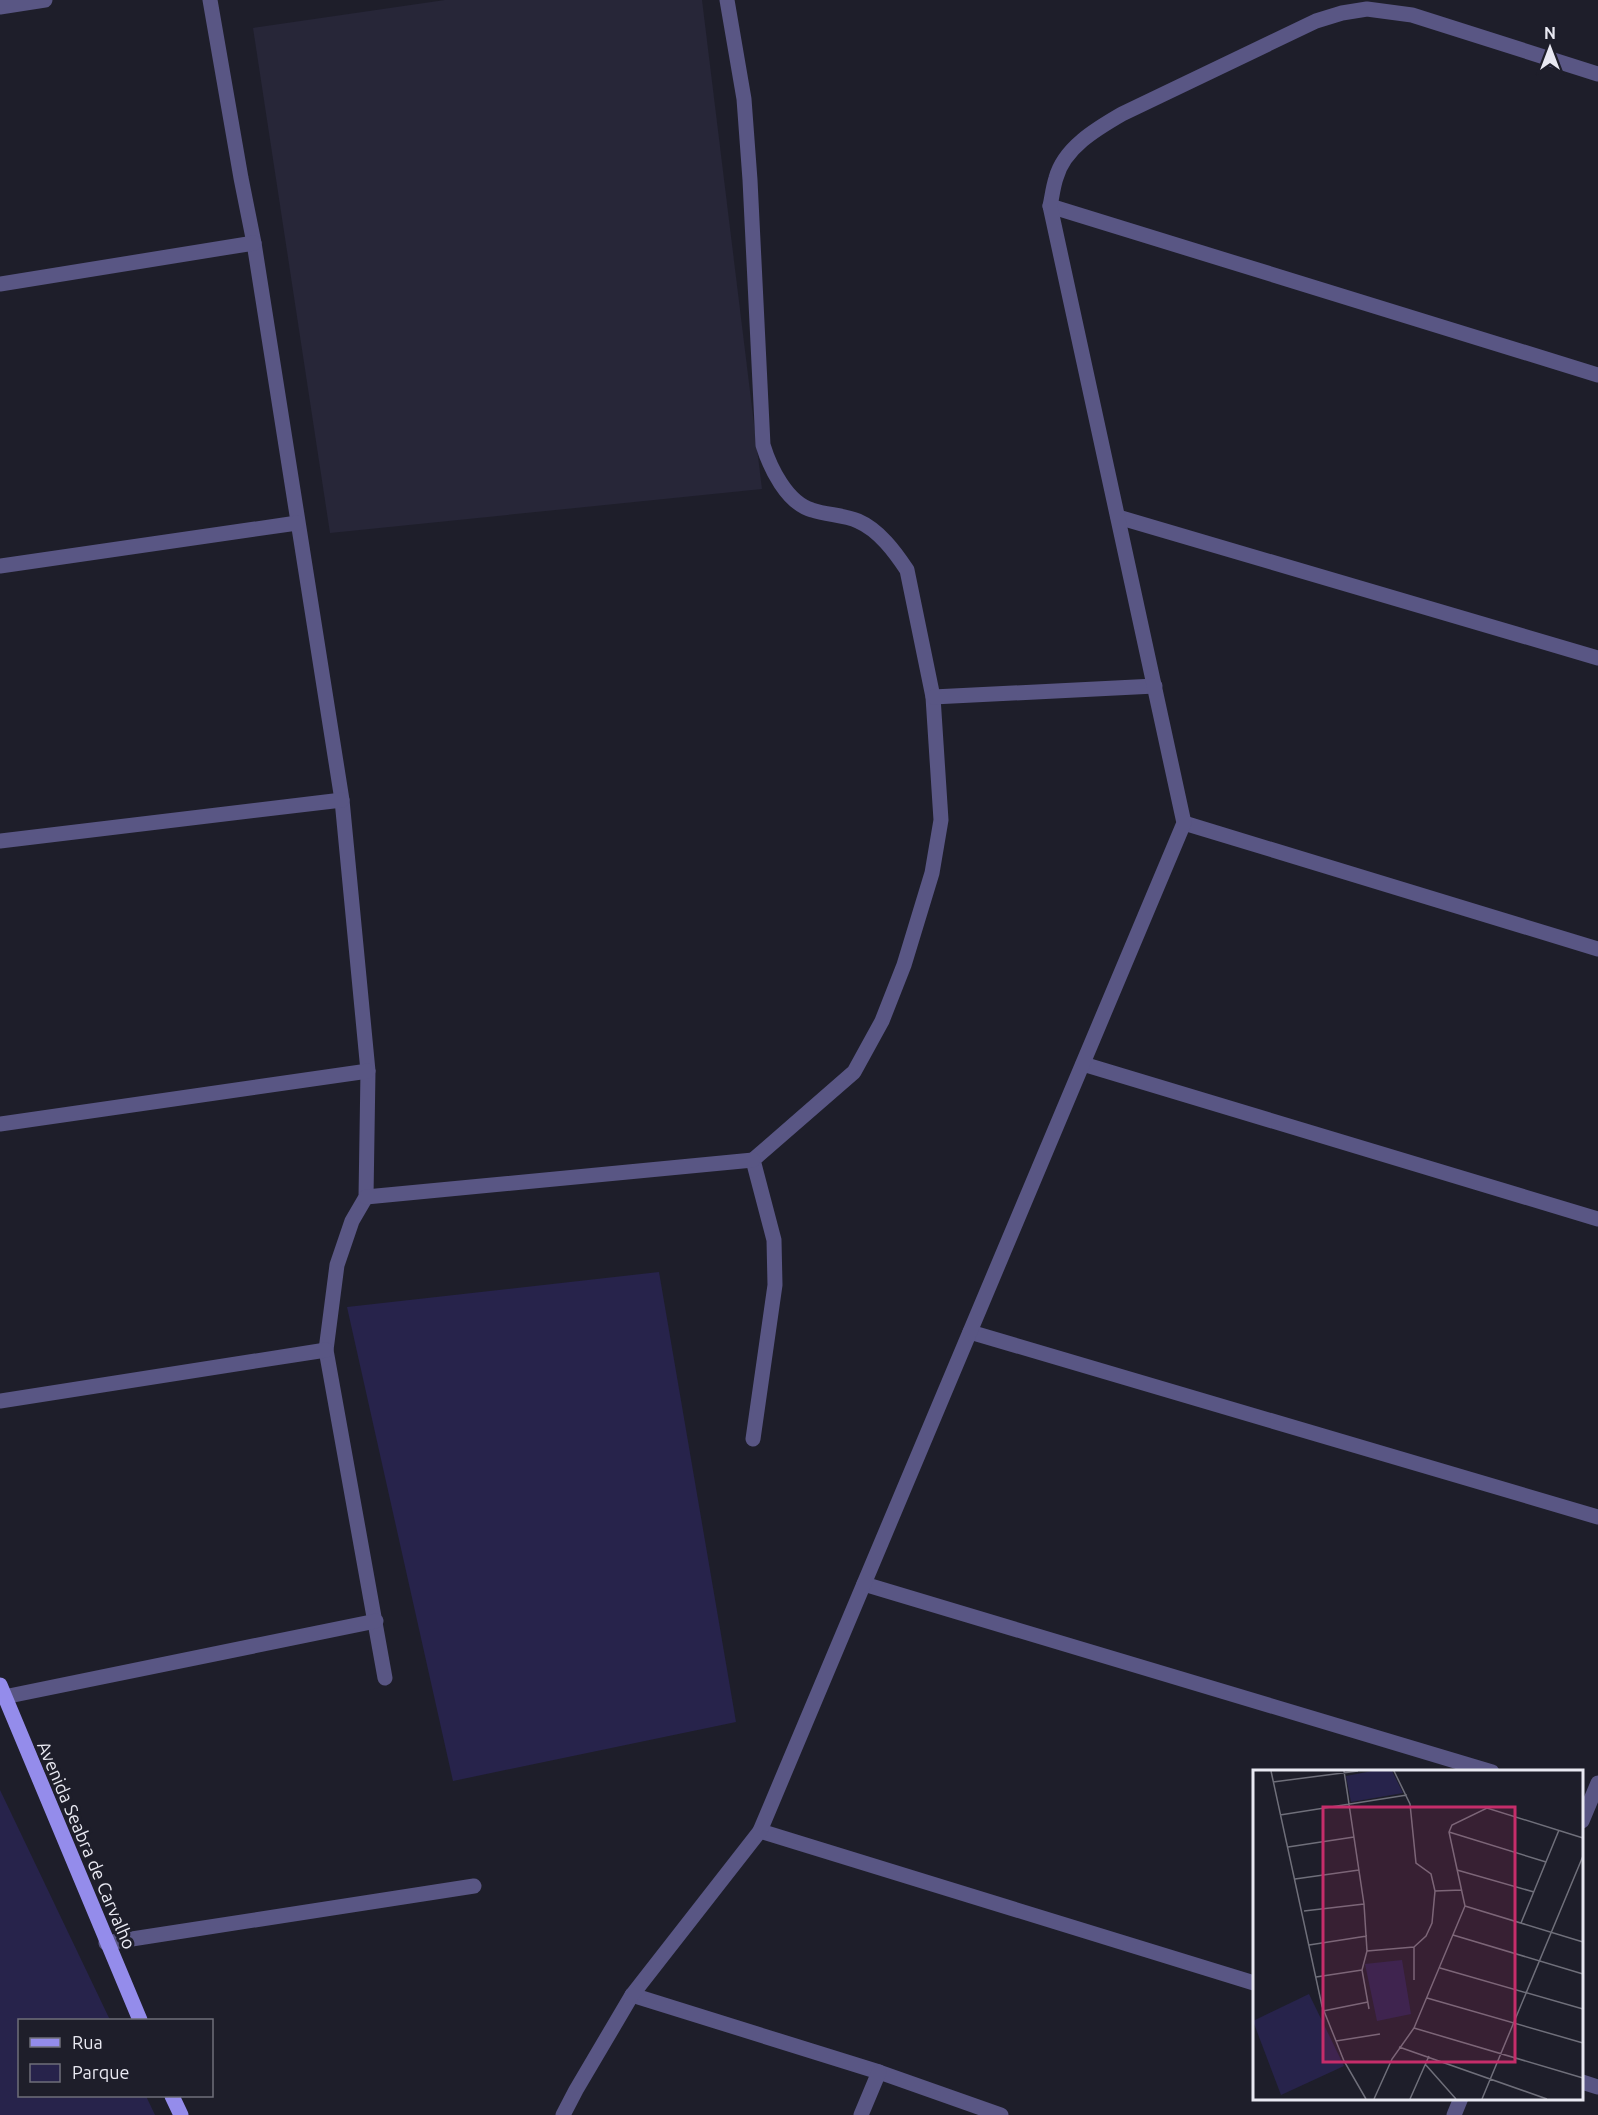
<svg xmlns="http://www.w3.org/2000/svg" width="1598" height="2115" font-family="Ubuntu,sans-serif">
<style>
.built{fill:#272638}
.green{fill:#27234b}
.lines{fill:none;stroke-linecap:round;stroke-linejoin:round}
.minor{stroke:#595684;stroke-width:15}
.primary{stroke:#948ceb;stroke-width:15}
.labels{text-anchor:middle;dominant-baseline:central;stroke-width:6;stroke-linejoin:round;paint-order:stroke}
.street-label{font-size:18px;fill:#e9e9f2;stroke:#1e1e2a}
.inset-road{fill:none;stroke:#6f6f7a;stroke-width:1.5}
.view{fill:#c62d6a;fill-opacity:0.15;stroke:#c62d6a;stroke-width:3}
.inset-edge{fill:none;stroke:#e9e9f2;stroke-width:3}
</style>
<rect width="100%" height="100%" fill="#1e1e2a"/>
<polygon class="built" points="445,0 702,0 762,489 330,533 253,28"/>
<g class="green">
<polygon points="659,1272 736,1722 453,1781 347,1307"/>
<polygon points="0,1790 110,2020 20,2020 20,2096 146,2096 155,2115 0,2115"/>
</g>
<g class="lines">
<g class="minor">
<polyline points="210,0 241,178 254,243 342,800 368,1071 366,1197 352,1221 337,1265 326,1350 385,1678"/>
<path d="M727,0L744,99L750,180L763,445C770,468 787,503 812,510C827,515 844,515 858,521C879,530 895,552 907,570L933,697L941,820L932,873L904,965L882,1021L854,1072L753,1160L774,1240L775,1285L753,1439"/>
<polyline points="0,7 45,0"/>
<polyline points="1050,206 1598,375"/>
<polyline points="0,284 254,243"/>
<polyline points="1118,517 1598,658"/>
<polyline points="0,566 297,523"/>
<polyline points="933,697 1155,686"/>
<polyline points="1184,823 1598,949"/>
<polyline points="0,841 342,800"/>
<polyline points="1083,1064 1598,1219"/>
<polyline points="0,1124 368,1071"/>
<polyline points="366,1197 753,1160"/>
<polyline points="970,1332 1598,1517"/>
<polyline points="0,1401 326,1350"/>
<polyline points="864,1584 1492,1772"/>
<polyline points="4,1697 376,1621"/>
<polyline points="1582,1821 1598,1783"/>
<polyline points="760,1831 1254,1983"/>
<polyline points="106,1943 474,1886"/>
<polyline points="632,1995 879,2072 1001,2115"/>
<polyline points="1582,2082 1598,2087"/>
<path d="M563,2115L576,2090L632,1995L760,1831L1184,823L1050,206C1052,197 1053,187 1056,178C1064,148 1096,129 1122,114L1316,21L1342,13L1367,9L1412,15L1598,74"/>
<polyline points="861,2115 879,2072"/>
<polyline points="1454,2115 1461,2098"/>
</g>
<g class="primary">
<polyline points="0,1685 140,2020"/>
<polyline points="172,2096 181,2115"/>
</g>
</g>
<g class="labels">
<g class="street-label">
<text transform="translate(87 1845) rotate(67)">Avenida Seabra de Carvalho</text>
</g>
</g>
<g transform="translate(1253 1770)">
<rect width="330" height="330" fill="#1e1e2a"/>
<path d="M119,1H139L150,23L98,32L93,6ZM149,190L158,244L124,251L112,194ZM56,224L91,296L28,325L0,251Z" fill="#27234b"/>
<path class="inset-road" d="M18,1L69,236L91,291L113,329M91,1L111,134L114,181L109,200L116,239M141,1L157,34L163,93L178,104L182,121L179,153L173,166L161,177V210M20,12L105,1M27,45L154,25M196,62L293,92M35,77L101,67M204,100L281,122M42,109L106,100M182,121L209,120M212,136L330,172M51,141L111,134M268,153L306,60M200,165L330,204M56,175L114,166M114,181L161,177M187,198L330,239M63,207L109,200M174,228L330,273M70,241L115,232M161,258L330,308M83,271L127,264M146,277L294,329M172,294L203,329M121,329L139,289L161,258L212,136L196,62L199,55L234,38L330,68M157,329L176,286M229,329L330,86"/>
<path class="view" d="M70,37H262V292H70Z"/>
<rect width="330" height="330" class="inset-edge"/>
</g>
<rect x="18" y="2019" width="195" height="78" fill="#1e1e2a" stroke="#6f6f7a" stroke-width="1.5"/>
<rect x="30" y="2038" width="30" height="9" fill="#948ceb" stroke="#6f6f7a" stroke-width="1.5"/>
<text x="72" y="2049" font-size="18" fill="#e9e9f2">Rua</text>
<rect x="30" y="2064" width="30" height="18" fill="#27234b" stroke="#6f6f7a" stroke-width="1.5"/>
<text x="72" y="2079" font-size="18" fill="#e9e9f2">Parque</text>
<g transform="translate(1550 48)" stroke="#1e1e2a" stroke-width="4.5" paint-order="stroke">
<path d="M0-4.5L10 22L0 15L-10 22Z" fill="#e9e9f2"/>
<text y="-9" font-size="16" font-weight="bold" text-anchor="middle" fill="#e9e9f2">N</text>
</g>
</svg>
